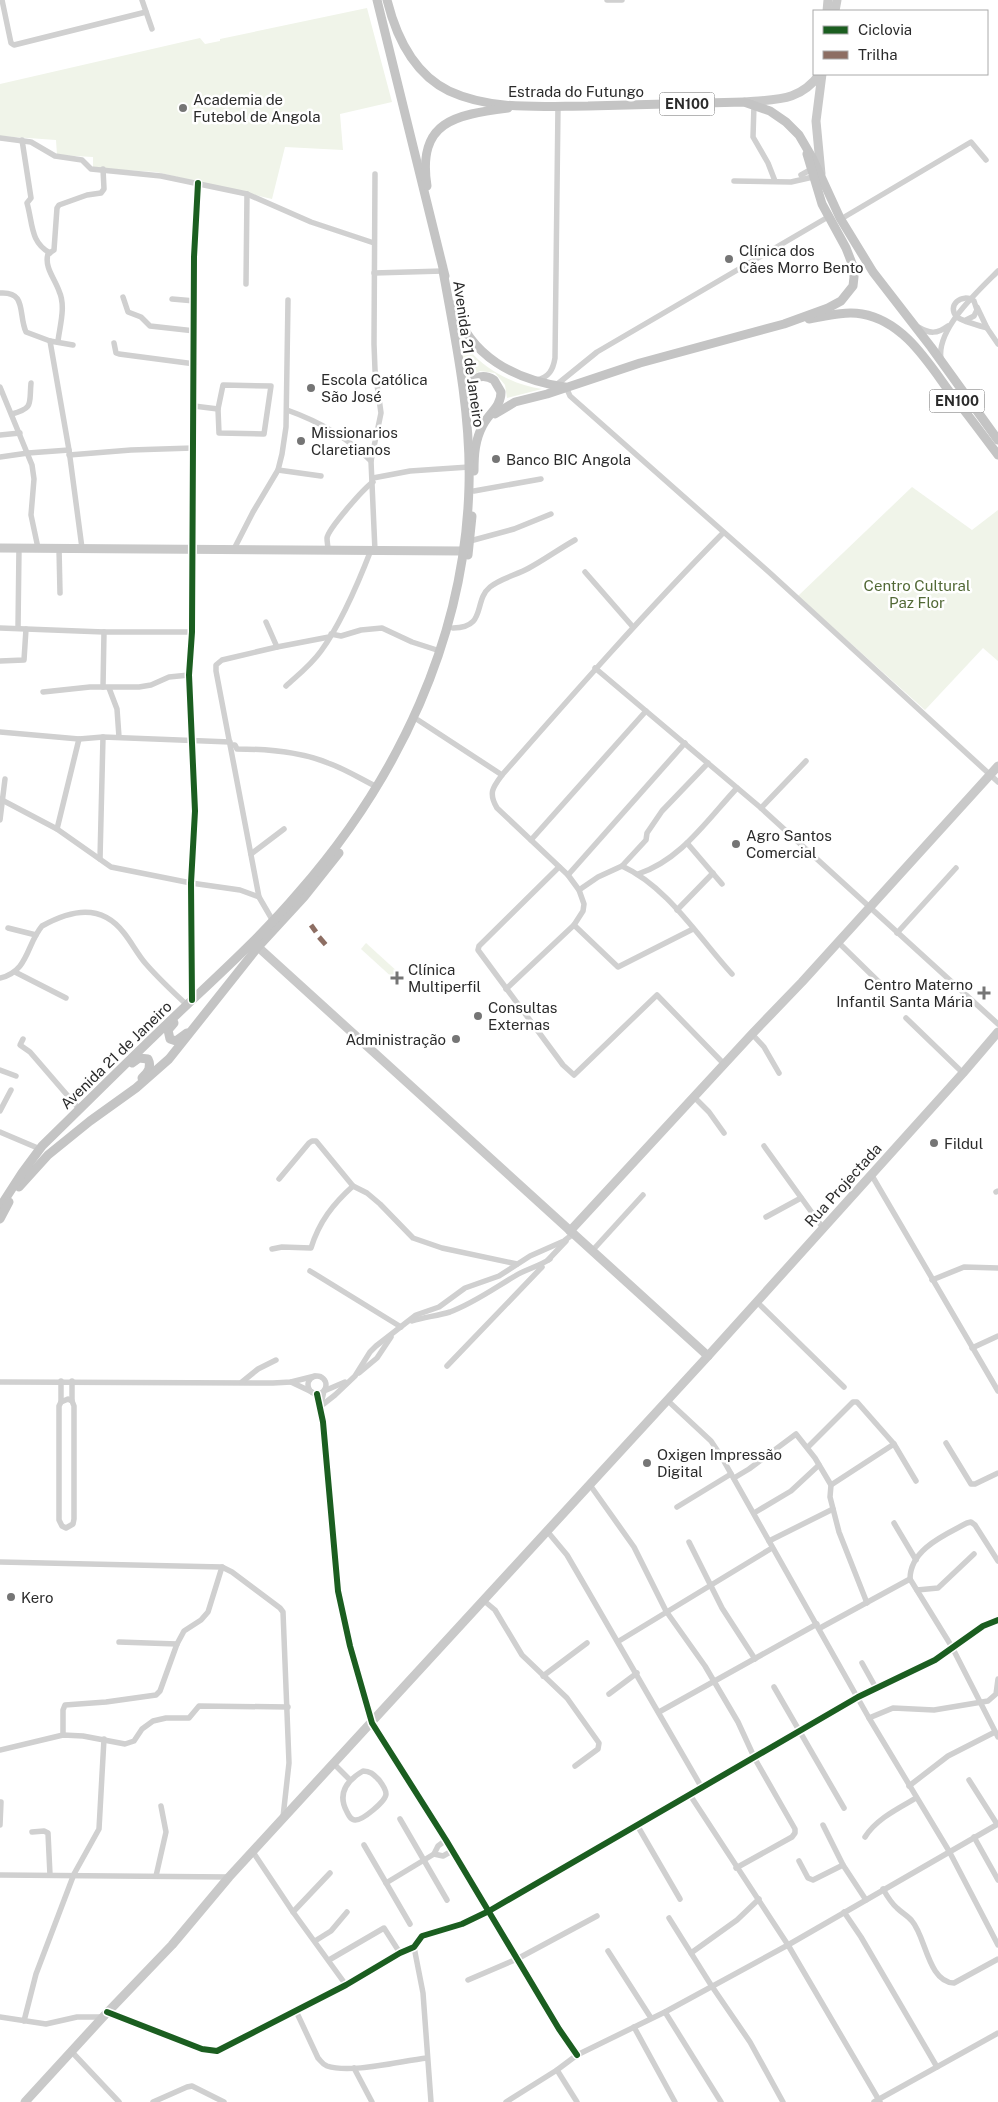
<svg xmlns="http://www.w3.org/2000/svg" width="998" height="2102" font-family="'Public Sans',sans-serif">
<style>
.green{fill:#f0f4e9}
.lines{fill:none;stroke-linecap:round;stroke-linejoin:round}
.street{stroke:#d0d0d0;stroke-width:5.5}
.secondary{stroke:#c9c9c9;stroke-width:9}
.primary{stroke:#c4c4c4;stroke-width:9}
.quiet{stroke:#8d6e63;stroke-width:5;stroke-dasharray:10 5;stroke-linecap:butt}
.cycleway-casing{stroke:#fff;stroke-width:9}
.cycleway{stroke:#1b5e20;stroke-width:6}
.poi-dot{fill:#757575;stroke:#fff;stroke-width:2}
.labels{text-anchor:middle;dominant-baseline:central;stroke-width:5;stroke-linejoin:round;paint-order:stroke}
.shield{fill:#fff;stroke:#6b6b6b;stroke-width:1}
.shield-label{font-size:14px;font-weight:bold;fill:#2b2b2b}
.street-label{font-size:15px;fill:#2b2b2b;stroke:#fff}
.poi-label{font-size:15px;fill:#2b2b2b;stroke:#fff;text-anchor:start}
.park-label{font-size:15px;fill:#526936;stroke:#fff}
</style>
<rect width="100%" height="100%" fill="#fff"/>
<g class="green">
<polygon points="367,8 392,102 340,114 343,150 285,147 272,199 156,172 93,168 93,157 57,155 56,140 0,136 0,84 200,38 205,44 220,41 220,39"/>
<path d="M455,328C460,335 464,344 470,351C487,371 517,386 542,389L507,398L505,385L495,373L480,371L465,379Z"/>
<polygon points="912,487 972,530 998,510 998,661 983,648 925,710 798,596"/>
<polygon points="366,943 400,974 395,980 361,949"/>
</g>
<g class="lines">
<g class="street">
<polyline points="2,0 11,43 14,45 146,12"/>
<polyline points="142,0 152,29"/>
<polyline points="607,0 622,0"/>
<polyline points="754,105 753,137 768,163 775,181"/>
<polyline points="0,138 31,142 55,156 82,160 91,169 161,176 247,194 311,222 374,243"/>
<path d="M22,140L31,198L27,203C33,224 30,242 50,253"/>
<polyline points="801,175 810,170"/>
<polyline points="734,181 791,182 813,177"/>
<polyline points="841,219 971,142 986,160"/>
<polyline points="374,273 443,271"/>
<polyline points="246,284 247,194"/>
<path d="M0,293C27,291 18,314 26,332L50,341L73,345"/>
<polyline points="123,297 128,312 141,317 150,326 195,331"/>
<polyline points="172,299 195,301"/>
<polyline points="977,307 987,328 998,344"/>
<path d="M966,320L974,316L977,310L974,301C962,292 946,306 957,317C962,321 980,326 987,328"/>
<path d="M918,327C930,334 937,334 948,326"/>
<polyline points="50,341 69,450 82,548"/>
<path d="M58,341C60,325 66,306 59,291C55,279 44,267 48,254L54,250L57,208L59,205L87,195L101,193L104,189L103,169"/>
<polyline points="114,343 116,353 119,354 195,364"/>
<path d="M941,359C936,329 978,291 998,271"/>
<path d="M537,380C549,377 553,370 555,358L558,106"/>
<polygon points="223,385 271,386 264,434 219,433 218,409"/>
<polyline points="555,386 597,352 828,217"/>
<polyline points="0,387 32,465 34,479 31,515 38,548"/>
<polyline points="566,387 570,396 770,573 998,782"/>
<polyline points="194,406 218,409"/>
<path d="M287,410C318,421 347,437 371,461L375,551"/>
<path d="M12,414C34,408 29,404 31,383"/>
<polyline points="0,435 20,433"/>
<polyline points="69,455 131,450 193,448"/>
<polyline points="0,457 28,453 69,450"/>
<polyline points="371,461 381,413 375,370 374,344 375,174"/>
<polyline points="278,470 321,476"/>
<polyline points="373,478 410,471 469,467"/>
<polyline points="474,491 541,479"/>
<polyline points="470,541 514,529 551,514"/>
<polyline points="59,548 60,593"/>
<polyline points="234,549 253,512 278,470 282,454 286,427 288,300"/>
<path d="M328,550C328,546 327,542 327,538C328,529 364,488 373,482"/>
<polyline points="585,572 633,627"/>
<polyline points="266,622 277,647"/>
<polyline points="0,628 104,632 192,632"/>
<polyline points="18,628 19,548"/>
<path d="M453,628C487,628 473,601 490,587C501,578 517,575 529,568C544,560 559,549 575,540"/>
<polyline points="331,634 341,636 361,630 382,628 412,642 440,651"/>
<polyline points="0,661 24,660 26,629"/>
<polyline points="595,668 761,808 998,1024"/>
<path d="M286,686C298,675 311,665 321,651C340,625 359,581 371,550"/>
<polyline points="103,687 104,632"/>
<polyline points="109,688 117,709 119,737"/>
<polyline points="43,692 90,687 139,687 151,685 169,677 189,675"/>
<polyline points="418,720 502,775"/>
<polyline points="0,732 79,739 103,737 230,742"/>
<path d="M231,745H235L237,749C266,749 301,752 328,763C345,769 361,779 377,787"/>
<polyline points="0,799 57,829 111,867 191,883 240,890 259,897 273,921"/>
<polyline points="761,808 806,761"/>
<polyline points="0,820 5,779"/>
<polyline points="57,829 79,739"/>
<polyline points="531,840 646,711"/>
<polyline points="687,843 722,884"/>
<polyline points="251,854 284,829"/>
<polyline points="100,859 103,737"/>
<polyline points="622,866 646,840 647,833 662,811 708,763"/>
<polyline points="559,867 479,946 478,950 563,1065 574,1075 657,995 724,1064"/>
<path d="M638,874C681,860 707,820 737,788"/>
<polyline points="568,875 685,743"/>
<path d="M579,890L598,877L622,866C668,887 698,937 732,974"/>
<polyline points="259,897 216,671 216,665 222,660 277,647 329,637"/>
<polyline points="677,910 713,873"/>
<polyline points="574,925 618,967 693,929"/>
<polyline points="8,928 36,935"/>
<polyline points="897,933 956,868"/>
<polyline points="839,943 882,985"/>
<polyline points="15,972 66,998"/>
<path d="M0,978C29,971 26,945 42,926C71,910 101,903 124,933C132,943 138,955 146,964C159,979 173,992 187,1005"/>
<path d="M506,989L574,925L583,911L584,904L579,890L568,875L497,808C488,793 493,787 502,775C574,693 646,611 723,533"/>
<polyline points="192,1000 191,883 195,811 189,675 192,632 194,257 198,183"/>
<polyline points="906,1018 963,1073"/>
<polyline points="752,1034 764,1047 779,1073"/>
<polyline points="23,1039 20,1045 30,1052 80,1110"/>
<polyline points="0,1070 16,1076"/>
<polyline points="694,1097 709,1112 724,1133"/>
<polyline points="0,1111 11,1090"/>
<polyline points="0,1132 40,1149"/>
<polyline points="764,1146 823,1228"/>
<polyline points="871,1174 998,1391"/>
<polyline points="279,1179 309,1143 312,1141 316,1141 353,1186 367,1193 380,1204 413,1238 442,1248 517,1264"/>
<polyline points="996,1192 998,1191"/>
<polyline points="766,1217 801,1198"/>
<path d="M272,1249L282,1247L311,1248C319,1222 333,1204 353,1186"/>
<polyline points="592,1251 643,1195"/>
<polyline points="548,1260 566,1241"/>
<polyline points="310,1271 401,1327"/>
<polyline points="932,1280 964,1267 998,1268"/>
<polyline points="757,1302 844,1387"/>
<path d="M412,1321C424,1317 437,1316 450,1312C474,1303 493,1289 515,1276C526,1269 538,1267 550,1259"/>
<polyline points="972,1348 998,1336"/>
<polyline points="447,1366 542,1267"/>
<polyline points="359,1373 377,1358 391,1337"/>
<circle cx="317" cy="1385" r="9"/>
<polyline points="72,1381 72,1401"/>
<polyline points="0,1382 273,1383 291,1382 315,1376"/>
<polyline points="242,1382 258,1369 276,1360"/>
<polyline points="291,1382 312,1392"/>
<polyline points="317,1394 323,1422 338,1591 350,1646 372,1723 446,1840 559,2029 577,2055"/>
<polygon points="68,1399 72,1401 74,1406 74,1519 73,1524 66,1528 62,1526 59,1520 59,1406 61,1402"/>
<polyline points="667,1400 711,1441 721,1456 869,1718 949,1851 998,1945"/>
<polyline points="61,1402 61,1381"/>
<polyline points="321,1404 324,1391 345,1382"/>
<polyline points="321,1406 335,1395 355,1376 370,1352 376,1346 416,1315 439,1307 465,1288 499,1276 530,1256 564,1241 573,1234"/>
<polyline points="946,1443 971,1484 975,1484 998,1473"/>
<polyline points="808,1447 853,1402 857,1402 894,1444 916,1481"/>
<polyline points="734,1478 749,1469 796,1434 815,1458 831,1485 830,1497 839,1532 867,1603"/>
<polyline points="590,1485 634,1547 666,1611 705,1666 738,1722 755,1759 795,1829 795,1833 792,1837 736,1868"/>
<polyline points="831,1485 894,1444"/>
<polyline points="677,1507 731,1474"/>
<polyline points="754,1513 791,1491 819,1465"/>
<polyline points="894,1523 916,1560"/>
<polyline points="547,1531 567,1555 581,1579 702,1788"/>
<polyline points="769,1541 833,1509"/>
<polyline points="689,1542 722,1608 755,1659"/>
<path d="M998,1561L975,1525L971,1522L967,1523C945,1535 910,1549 910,1579L952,1647L998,1737"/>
<polyline points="0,1562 222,1567 232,1572 280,1608 283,1612 289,1763 283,1817"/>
<polyline points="917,1590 938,1588 974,1554"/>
<polyline points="483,1600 495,1610 522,1655 567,1698 599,1743 598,1749 575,1766"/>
<polyline points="820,1628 910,1579"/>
<polyline points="619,1641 772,1548"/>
<polyline points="119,1642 177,1644"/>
<polyline points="862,1663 876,1688"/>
<polyline points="543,1676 587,1643"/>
<polyline points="774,1687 844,1808"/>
<polyline points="609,1694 637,1673"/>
<polyline points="659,1712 817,1624"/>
<polyline points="869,1718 893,1708 934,1710 988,1701 996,1694 998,1679"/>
<polyline points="63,1735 63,1710 65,1705 106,1702 156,1695 160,1691 177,1644 184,1631 201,1620 208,1612 222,1567"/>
<polyline points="0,1750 63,1735 83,1736 125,1744 134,1741 142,1729 153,1721 166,1718 189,1718 199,1706 288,1707"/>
<polyline points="333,1763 350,1780"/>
<path d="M363,1771C371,1771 374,1775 379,1780C382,1784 386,1789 386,1794C386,1801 362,1821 355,1820C351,1820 349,1816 347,1812C337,1794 346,1781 363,1771Z"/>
<polyline points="969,1780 997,1824"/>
<polyline points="909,1786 948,1756 995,1732"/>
<polyline points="690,1795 788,1945 880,2102"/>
<polyline points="400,1819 447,1900"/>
<polyline points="0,1825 1,1802"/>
<polyline points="637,1825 680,1899"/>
<polyline points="823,1825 843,1865 866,1900"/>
<polyline points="32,1832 44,1831 48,1833 50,1875"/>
<path d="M865,1837C876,1819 899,1808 916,1798"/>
<polyline points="974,1837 998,1880"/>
<polyline points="364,1845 410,1924"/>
<polyline points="253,1852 293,1912 346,1985"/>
<polyline points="434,1854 443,1856 452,1851"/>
<polyline points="799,1861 808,1878 813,1880 843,1865"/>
<polyline points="0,1875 229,1877"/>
<polyline points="156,1876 166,1832 161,1806"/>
<polyline points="386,1883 434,1854 438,1846 446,1840"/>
<path d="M883,1889C887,1896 891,1903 897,1908C902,1913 908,1916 912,1921C926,1937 928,1982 954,1983L998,1959"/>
<polyline points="293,1912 330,1873"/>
<polyline points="844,1912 861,1937 937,2067"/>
<polyline points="669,1918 711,1985 750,2042 783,2102"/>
<polyline points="315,1941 331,1931 347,1912"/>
<polyline points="414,1947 423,1993 431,2102"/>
<polyline points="608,1951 651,2018"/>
<polyline points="691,1953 737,1920 759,1899"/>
<polyline points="329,1960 384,1928 400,1953"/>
<polyline points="468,1980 517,1959 597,1916"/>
<path d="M296,2011L318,2058C321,2061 322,2064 327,2066C351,2074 400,2061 427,2058"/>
<polyline points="107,2012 202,2049 217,2051 346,1985 400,1953 414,1947 422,1936 462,1924 489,1911 858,1697 935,1660 983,1626 998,1620"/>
<polyline points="665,2012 721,2102"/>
<polyline points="0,2017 46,2024 77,2017 103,2017"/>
<polyline points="24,2021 36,1974 74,1874 99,1829 104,1739"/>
<polyline points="634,2027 675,2102"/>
<polyline points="71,2051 119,2102"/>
<polyline points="354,2068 372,2102"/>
<polyline points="557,2070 577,2102"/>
<polyline points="153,2102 187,2087 192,2086 224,2102"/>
<polyline points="506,2102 557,2070 577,2055 665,2012 788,1945 998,1824"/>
<polyline points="874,2102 998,2033"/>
</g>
<g class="secondary">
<polyline points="827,11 828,0"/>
<polyline points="835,11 837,0"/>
<path d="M745,102C777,99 799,102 820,74"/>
<polyline points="821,174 816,121 822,74"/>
<polyline points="0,548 463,551"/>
<polyline points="258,947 708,1356"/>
<polyline points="570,1231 752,1034 802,982 998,766"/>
<polyline points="25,2102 103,2017 172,1945 229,1877 708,1356 963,1073 998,1032"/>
</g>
<g class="primary">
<polyline points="377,0 445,276"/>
<path d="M387,0C396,36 414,74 449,91C492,111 543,106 588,106C640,105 692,103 744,102L770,111L786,122L799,135L813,159L840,218L873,272L931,347L998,440"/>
<path d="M427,186C417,121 455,115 508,108"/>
<path d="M454,305C469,357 516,380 565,387"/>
<path d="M809,319C826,316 845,311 862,314C903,321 927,361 949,391C966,412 982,434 998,455"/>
<path d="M465,393C469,379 481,372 494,380L501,392C501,407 489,413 483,425C475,440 474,454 474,471"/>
<polyline points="495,414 515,402 547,394 640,363 784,324 828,308 841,301 853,286 854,277 853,266 846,248 822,204 807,154"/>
<polyline points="468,555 472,516"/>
<polyline points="174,1023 168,1030 170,1039 176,1041 187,1033"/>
<path d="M132,1063L139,1058L148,1059C152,1067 148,1072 142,1078"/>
<polyline points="19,1187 48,1155 90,1121 136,1088 169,1059 258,947 304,897 339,853"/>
<path d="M0,1207L22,1173L42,1146C85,1104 128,1061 171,1020C215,978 260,938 299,892C398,779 465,638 469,486C471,414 456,342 443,271"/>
<polyline points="0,1219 9,1202"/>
</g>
<g class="quiet">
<polyline points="311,925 316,932"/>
<polyline points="319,937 326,945"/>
</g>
<defs>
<g id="cycleway">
<polyline points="192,1000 191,883 195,811 189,675 192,632 194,257 198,183"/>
<polyline points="317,1394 323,1422 338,1591 350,1646 372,1723 446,1840 559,2029 577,2055"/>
<polyline points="107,2012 202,2049 217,2051 346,1985 400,1953 414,1947 422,1936 462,1924 489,1911 858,1697 935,1660 983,1626 998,1620"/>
</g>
</defs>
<use href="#cycleway" class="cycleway-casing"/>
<use href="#cycleway" class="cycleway"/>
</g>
<g class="poi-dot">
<circle cx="183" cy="108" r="5"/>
<circle cx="729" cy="259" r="5"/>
<circle cx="311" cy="388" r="5"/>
<circle cx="301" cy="441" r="5"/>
<circle cx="496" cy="459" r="5"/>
<circle cx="736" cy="844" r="5"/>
<path d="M394.5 970.5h5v5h5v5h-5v5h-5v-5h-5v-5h5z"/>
<path d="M981.5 985.5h5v5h5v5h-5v5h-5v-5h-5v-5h5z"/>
<circle cx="478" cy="1016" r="5"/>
<circle cx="456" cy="1039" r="5"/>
<circle cx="934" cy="1143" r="5"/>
<circle cx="647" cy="1463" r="5"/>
<circle cx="11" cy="1597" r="5"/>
</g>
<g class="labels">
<g class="shield">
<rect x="659.5" y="92.5" width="55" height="23" rx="4"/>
<rect x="929.5" y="389.5" width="55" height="23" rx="4"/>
</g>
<g class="shield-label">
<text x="687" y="104">EN100</text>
<text x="957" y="401">EN100</text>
</g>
<g class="street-label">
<text x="576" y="91">Estrada do Futungo</text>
<text transform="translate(469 354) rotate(82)">Avenida 21 de Janeiro</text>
<text transform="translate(116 1055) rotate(-44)">Avenida 21 de Janeiro</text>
<text transform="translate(843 1185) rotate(-48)">Rua Projectada</text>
</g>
<g class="poi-label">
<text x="193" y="99">Academia de<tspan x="193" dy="17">Futebol de Angola</tspan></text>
<text x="739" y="250">Clínica dos<tspan x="739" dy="17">Cães Morro Bento</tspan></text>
<text x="321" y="379">Escola Católica<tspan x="321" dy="17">São José</tspan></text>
<text x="311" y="432">Missionarios<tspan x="311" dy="17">Claretianos</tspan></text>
<text x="506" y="459">Banco BIC Angola</text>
<text x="746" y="835">Agro Santos<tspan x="746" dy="17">Comercial</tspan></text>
<text x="408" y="969">Clínica<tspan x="408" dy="17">Multiperfil</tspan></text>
<text x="973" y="984" text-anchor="end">Centro Materno<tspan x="973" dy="17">Infantil Santa Mária</tspan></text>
<text x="488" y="1007">Consultas<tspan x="488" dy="17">Externas</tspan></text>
<text x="446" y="1039" text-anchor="end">Administração</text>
<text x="944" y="1143">Fildul</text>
<text x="657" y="1454">Oxigen Impressão<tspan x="657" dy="17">Digital</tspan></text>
<text x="21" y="1597">Kero</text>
</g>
<g class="park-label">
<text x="917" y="585">Centro Cultural<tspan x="917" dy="17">Paz Flor</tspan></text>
</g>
</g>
<rect x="813" y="10" width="175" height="65" fill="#ffffff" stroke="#aaaaaa"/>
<rect x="823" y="26" width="25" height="8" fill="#1b5e20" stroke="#aaaaaa"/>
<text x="858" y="35" font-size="15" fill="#2b2b2b">Ciclovia</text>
<rect x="823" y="51" width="25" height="8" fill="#8d6e63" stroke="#aaaaaa"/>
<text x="858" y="60" font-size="15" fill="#2b2b2b">Trilha</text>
</svg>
